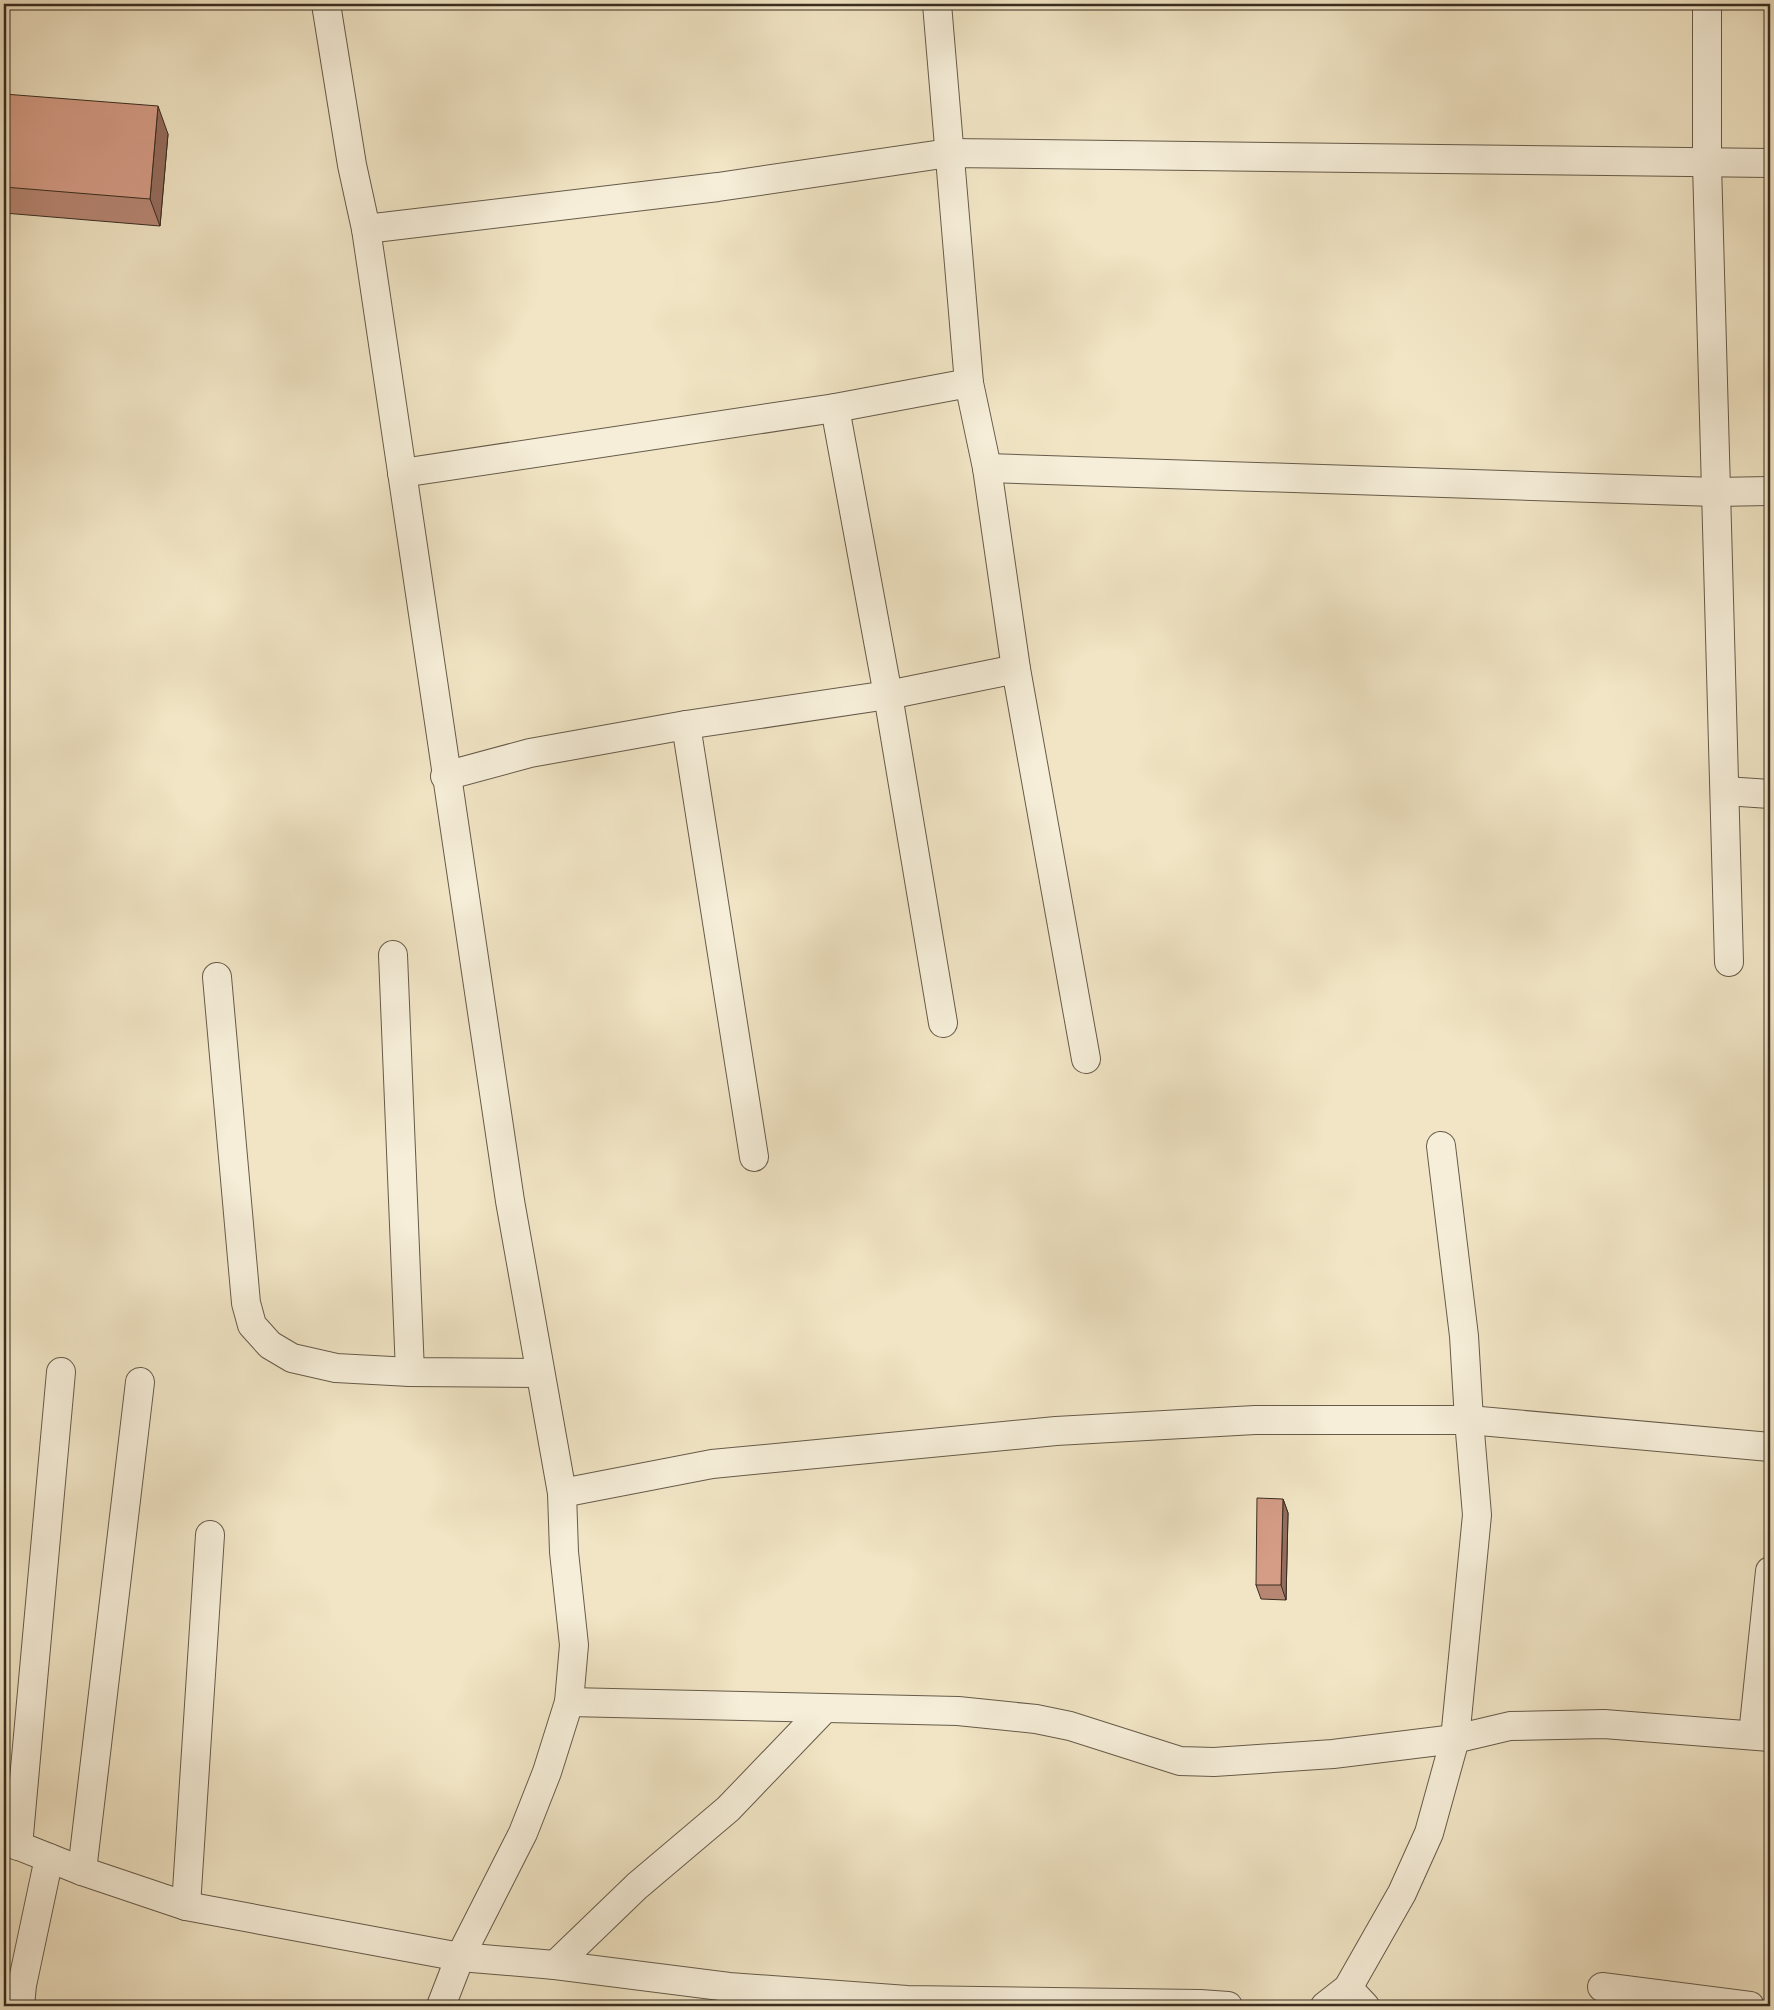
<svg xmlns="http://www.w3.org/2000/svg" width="1774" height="2010" font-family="Alegreya,serif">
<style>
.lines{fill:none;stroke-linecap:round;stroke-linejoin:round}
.street-casing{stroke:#665b4a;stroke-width:30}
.street{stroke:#f6eed9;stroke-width:28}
.wall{fill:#b78673;stroke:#382d21}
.shaded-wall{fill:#956d5e;stroke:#382d21}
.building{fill:#d59c86;stroke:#382d21}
</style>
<rect width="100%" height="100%" fill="#f1e5c5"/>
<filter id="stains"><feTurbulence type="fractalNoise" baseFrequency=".004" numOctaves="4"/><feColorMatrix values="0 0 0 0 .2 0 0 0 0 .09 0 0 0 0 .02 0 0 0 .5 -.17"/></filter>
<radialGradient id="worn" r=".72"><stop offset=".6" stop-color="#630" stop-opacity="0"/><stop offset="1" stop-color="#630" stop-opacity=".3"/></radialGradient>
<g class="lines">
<defs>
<g id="street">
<polyline points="326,4 352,165 366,229 510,1201 562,1493 564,1552 574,1645 569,1702 547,1772 523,1833 460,1957 441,2006"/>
<polyline points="937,4 969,383 987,468 1016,669 1086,1059"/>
<polyline points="1707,4 1707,164 1729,962"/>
<polyline points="366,229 718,187 949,153 1770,163"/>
<polyline points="835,408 888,695 943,1023"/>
<polyline points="987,468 1715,492 1770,491"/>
<polyline points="402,473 835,408 969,383"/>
<polyline points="686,725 754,1157"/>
<polyline points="445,776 530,753 686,725 888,695 1016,669"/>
<polyline points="1725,791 1770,794"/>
<polyline points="393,955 410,1372"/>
<polyline points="217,977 246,1303 252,1325 270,1345 292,1358 336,1368 410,1372 539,1373"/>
<polyline points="562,1493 712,1464 1056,1431 1255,1420 1469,1420 1770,1447"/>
<polyline points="569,1702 958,1711 1036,1719 1070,1726 1180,1761 1214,1762 1333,1754 1455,1739 1510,1726 1604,1724 1770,1737"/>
<polyline points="1753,1735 1770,1571"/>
<polyline points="4,1840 82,1871 186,1906 460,1957 555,1965 729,1987 907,2000 1200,2004 1228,2006"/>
<polyline points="18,1846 61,1372"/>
<polyline points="82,1871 140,1382"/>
<polyline points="186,1906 210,1535"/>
<polyline points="555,1965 637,1886 728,1809 825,1708"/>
<polyline points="1602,1987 1750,2006"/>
<polyline points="1348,1988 1365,2006"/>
<polyline points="20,2006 22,1985 49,1858"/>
<polyline points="1325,2006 1348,1988 1402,1893 1429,1833 1455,1739 1477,1515 1469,1420 1464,1336 1441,1146"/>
</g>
</defs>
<use href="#street" class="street-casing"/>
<use href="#street" class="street"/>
</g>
<g class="wall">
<polygon points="4,94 168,134 160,226 4,213"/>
<polygon points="1283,1499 1288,1513 1286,1600 1261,1599 1256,1585"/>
</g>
<g class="shaded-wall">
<polygon points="158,106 168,134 160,226 150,199"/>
<polygon points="1283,1499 1288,1513 1286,1600 1281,1585"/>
</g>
<g class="building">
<polygon points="4,94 158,106 150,199 4,187"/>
<polygon points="1257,1498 1283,1499 1281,1585 1256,1585"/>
</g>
<rect width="1774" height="2010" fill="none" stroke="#f1e5c5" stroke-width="20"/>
<rect x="5" y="5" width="1764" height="2000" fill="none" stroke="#382d21" stroke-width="2.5"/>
<rect x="10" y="10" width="1754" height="1990" fill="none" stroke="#382d21"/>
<rect width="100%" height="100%" filter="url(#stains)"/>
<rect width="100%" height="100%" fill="url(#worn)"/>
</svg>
